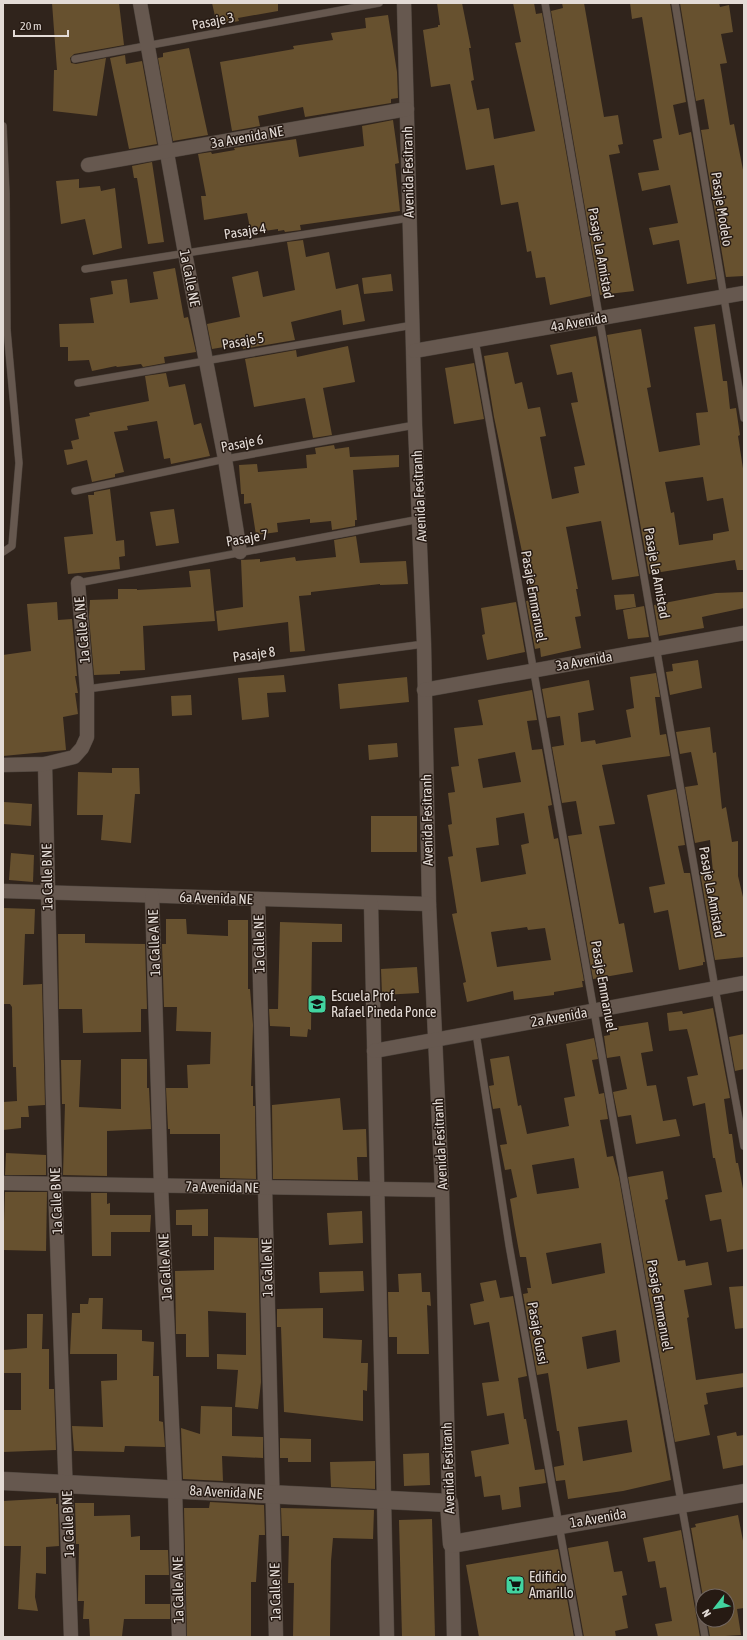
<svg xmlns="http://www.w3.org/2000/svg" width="747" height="1640" font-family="'Asap Condensed',sans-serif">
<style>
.building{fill:#67512f;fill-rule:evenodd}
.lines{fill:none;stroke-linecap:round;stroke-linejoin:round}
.service-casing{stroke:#4c433c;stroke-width:8}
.minor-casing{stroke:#4c433c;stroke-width:15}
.tertiary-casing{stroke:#4c433c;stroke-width:19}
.service{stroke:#66584f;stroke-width:7}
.minor{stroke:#66584f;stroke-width:14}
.tertiary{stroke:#66584f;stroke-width:18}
.labels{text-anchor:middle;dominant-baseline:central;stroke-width:3;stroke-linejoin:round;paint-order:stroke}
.street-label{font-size:14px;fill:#e3dbd6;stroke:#261a13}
.poi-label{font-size:14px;fill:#e3dbd6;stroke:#261a13;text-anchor:start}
</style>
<rect width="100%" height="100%" fill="#30241c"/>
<g class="building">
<polygon points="52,3 119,3 124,45 74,54 70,58 71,63 76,64 106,58 97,116 53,111 54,70 57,70"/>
<polygon points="212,3 278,3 278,11 238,18 239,21 217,25"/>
<polygon points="437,3 462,3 471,48 469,48 474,80 471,81 477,110 489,108 494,139 535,131 515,43 521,42 513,3 534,3 536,14 542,13 591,296 550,305 545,277 536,278 531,251 527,252 518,202 501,205 494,165 466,170 450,84 431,87 423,30 438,27 438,25 440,25"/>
<polygon points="562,3 584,3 604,117 618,115 623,144 618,145 620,153 609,155 634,291 600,295 551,11 563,8"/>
<polygon points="630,3 670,3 686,102 673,105 679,135 691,132 716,279 687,284 679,240 653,245 649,228 678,223 670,185 642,191 638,173 659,170 653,140 662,138 642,17 632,19"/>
<polygon points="680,3 719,3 720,7 729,5 733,32 721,34 727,63 720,64 730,125 734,124 744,175 744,276 726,277 701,130 709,129 704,99 696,101"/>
<polygon points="388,15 397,72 398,98 391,99 391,103 305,117 303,107 258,116 260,126 232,131 220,62 294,49 293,46 333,40 331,33 366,28 365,18"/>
<polygon points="189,48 208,135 173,141 158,58 163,57 163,53"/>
<polygon points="125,55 126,64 142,61 157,144 129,149 110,58"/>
<polygon points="393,120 399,163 395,164 400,211 300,225 301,230 285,232 284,230 278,231 278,229 251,233 247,213 204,220 201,196 206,196 198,154 211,152 212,154 235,150 234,148 296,139 299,157 364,146 362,126"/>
<polygon points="152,162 164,242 148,244 137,178 134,178 132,166"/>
<polygon points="79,179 79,188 100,186 101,191 115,188 122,248 93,255 85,219 61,224 56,181"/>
<polygon points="303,240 306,257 329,252 336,289 358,284 365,321 343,325 341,310 291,322 295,340 243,349 242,344 212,349 207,324 240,317 232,277 258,271 263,297 295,290 287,242"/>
<polygon points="175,268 184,318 188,317 196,352 164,357 165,363 143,367 141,364 117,367 116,366 92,371 89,360 68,361 68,347 60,347 59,324 94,323 90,298 113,294 111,281 127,279 130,303 158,299 153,272"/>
<polygon points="391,274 393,291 364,294 362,278"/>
<path d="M715,324L723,381H727L730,409L736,408L740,435L738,436L744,475V570H737L735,560L649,574L607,335L641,329L651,387L647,388L659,452L700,445L696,413L708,412L694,327ZM703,477L707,501L723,498L729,531L713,534V540L679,545L674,512L671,513L665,482Z"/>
<polygon points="596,336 639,576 612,580 601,521 566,527 578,589 576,589 581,616 575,617 581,648 541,657 540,648 535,649 526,601 532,600 494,417 484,356 508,352 515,384 522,382 528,409 540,407 546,436 540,437 552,499 579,493 574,467 585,465 571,403 578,402 572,372 557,375 550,345"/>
<polygon points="348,346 355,382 323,388 332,435 313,438 305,398 254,407 245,359 296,350 297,357"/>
<polygon points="474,363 484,419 454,424 445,368"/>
<polygon points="166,373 169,387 185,384 194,425 201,423 210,456 171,464 170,458 164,459 157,421 127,426 128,430 114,432 124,472 115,474 115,477 92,482 87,460 67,465 64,450 73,449 71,441 79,439 75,419 90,416 89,413 149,401 145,376"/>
<polygon points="334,445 335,449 349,447 350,457 399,455 399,467 353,470 357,520 355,520 355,526 332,530 331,521 310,523 310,519 277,523 278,532 256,535 251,503 244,504 244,494 241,494 239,465 257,464 258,472 307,468 306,455 316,454 315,448"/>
<polygon points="110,489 116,541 124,540 125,556 119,557 120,569 68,574 64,537 93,534 88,495 94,495 94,492"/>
<polygon points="174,509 179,543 156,546 150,512"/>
<polygon points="356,536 360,563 406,561 408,584 380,585 380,584 311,592 311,595 299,596 305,651 290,652 288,622 218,631 216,611 243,607 241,560 260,559 260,562 295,557 296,561 336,557 334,540"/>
<polygon points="210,569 215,621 143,626 145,670 120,671 120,674 94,675 89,617 90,600 118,599 118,589 137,589 137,590 191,587 189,571"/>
<polygon points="744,592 744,608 702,617 704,628 659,636 654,605 716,593"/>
<polygon points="634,594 636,607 616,610 614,595"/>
<polygon points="57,602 58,620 72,619 77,676 75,676 78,693 75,693 78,714 63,717 66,750 3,756 3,655 31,651 27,604"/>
<polygon points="516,602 525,652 487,660 482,635 485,634 481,608"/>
<polygon points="644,606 649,637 628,639 623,610"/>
<polygon points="698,660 702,688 670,695 666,672 673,671 672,664"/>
<polygon points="656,673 660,697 655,697 660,735 666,734 670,756 602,765 615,824 599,826 619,924 624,923 633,972 593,979 568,836 582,834 576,801 562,803 552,747 564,745 560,716 547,718 542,689 589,680 594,710 578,713 581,742 595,740 596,744 631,737 626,710 634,708 630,677"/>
<polygon points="284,675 286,692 267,693 269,717 242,720 238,678"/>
<polygon points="407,677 409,702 340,709 338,684"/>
<path d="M532,690L537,720L527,721L532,750L542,749L552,805L548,806L554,839L558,838L584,981H582L583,987L554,992V995L514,1000L513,991L467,1002L463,983L466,982L452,914L457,913L448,857L453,856L448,825L452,824L448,793L455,792L451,767L459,766L454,728L483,725L478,700ZM515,752L521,782L483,788L478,759ZM524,813L529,843L521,845L526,874L481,882L476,848L499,845L496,818ZM527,927L528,930L545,928L551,960L497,967L491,932Z"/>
<polygon points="191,695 192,715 172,716 171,696"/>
<polygon points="710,727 713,753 716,752 722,809 726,807 732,842 738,841 738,876 743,897 744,925 744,957 715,960 700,872 713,872 710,840 695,843 685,787 698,785 691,752 680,754 676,732"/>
<polygon points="397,743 398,757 369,760 368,745"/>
<polygon points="112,768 139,768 140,794 135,794 131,843 101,840 103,815 77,815 78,772 112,773"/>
<polygon points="676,789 685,845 678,846 684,873 690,873 705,962 703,962 703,965 679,970 668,910 654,913 649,887 665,884 647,795"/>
<polygon points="4,802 32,804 31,826 3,824"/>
<rect x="371" y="816" width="46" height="36"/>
<polygon points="11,853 34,855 33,882 9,880"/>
<polygon points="3,908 35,909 34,934 25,934 23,985 42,984 45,1105 28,1106 29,1117 21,1117 21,1128 3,1130 3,1102 17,1101 16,1067 13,1067 12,1007 10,1004 3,1004"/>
<polygon points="166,919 186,919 187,934 228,936 228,920 248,920 248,989 250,989 253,1025 251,1086 253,1086 253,1106 255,1106 256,1179 220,1178 220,1134 170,1134 170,1129 168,1129 166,1088 188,1088 187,1065 210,1064 211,1032 176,1031 177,1007 164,1007 162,944 166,944"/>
<polygon points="280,922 342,924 342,942 312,942 311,1030 308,1029 307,1037 290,1036 290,1027 270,1026 269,1009 278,1009"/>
<polygon points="58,934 85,934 85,943 145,944 147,1009 141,1009 141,1032 83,1033 82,1009 59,1009"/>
<polygon points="417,967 419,993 382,995 381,969"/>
<polygon points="713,1008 730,1098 724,1099 729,1134 732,1134 736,1163 738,1163 744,1194 744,1249 727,1252 721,1219 710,1221 705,1195 722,1192 715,1158 713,1158 705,1103 693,1106 687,1077 698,1075 690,1040 687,1029 669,1031 667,1013 682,1011 683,1014"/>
<polygon points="648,1022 653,1051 641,1053 647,1086 656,1085 663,1121 676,1119 680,1136 636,1144 631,1115 618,1117 613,1092 627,1089 620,1056 607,1058 604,1036 610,1035 609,1028"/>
<polygon points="744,1034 744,1069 735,1071 729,1037"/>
<path d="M594,1038L598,1059L592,1060L599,1094L604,1093L608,1119L600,1120L607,1157L613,1156L619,1178L671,1480L623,1491L568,1499L565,1480L556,1481L554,1467L564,1465L559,1431H557L548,1373L537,1375L523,1294L528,1293L527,1288H531L526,1257H520L514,1224L510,1199L517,1197L511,1169L505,1170L500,1145L507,1144L500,1108L493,1109L489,1086L494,1085L490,1059L509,1056L518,1106L521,1105L527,1134L569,1126L564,1098L575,1096L566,1044ZM574,1158L579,1188L537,1194L532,1165ZM601,1243L605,1273L552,1284L546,1253ZM616,1330L620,1362L587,1369L582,1337ZM627,1420L632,1452L583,1461L578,1427Z"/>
<polygon points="121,1059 147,1059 147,1088 149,1088 151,1129 107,1131 107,1176 63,1175 65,1104 62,1104 61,1060 81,1060 79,1107 121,1109"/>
<polygon points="340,1098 343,1130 366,1129 367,1157 357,1157 358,1180 273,1179 272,1105"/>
<polygon points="6,1153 46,1155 46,1175 5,1175"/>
<polygon points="663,1171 668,1199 665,1200 678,1261 685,1260 686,1266 708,1262 712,1285 684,1290 689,1317 687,1318 696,1380 744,1373 744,1387 706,1393 708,1404 704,1405 710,1435 675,1442 628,1177"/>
<polygon points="5,1192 47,1192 46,1251 3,1250"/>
<polygon points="91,1193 107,1193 107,1204 110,1203 110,1215 151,1215 150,1232 111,1232 111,1256 92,1256"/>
<polygon points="208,1209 208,1236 192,1236 192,1225 176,1225 176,1210"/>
<polygon points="362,1211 363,1243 329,1245 327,1213"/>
<polygon points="214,1237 258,1238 261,1382 258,1409 235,1407 238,1370 217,1369 217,1354 246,1355 246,1313 208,1311 209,1357 186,1357 186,1334 176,1334 175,1271 214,1270"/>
<polygon points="363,1271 364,1291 320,1293 319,1272"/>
<polygon points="421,1273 422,1292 430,1292 431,1306 427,1305 429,1354 397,1354 397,1337 389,1337 388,1292 399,1292 398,1274"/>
<polygon points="496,1280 500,1298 513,1296 527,1376 518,1378 524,1419 526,1419 535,1470 544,1469 546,1483 519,1487 521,1507 502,1510 500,1495 484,1497 481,1476 475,1477 471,1451 509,1444 504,1413 487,1416 482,1383 499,1381 489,1322 474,1325 470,1304 484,1301 480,1283"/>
<polygon points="744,1286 744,1328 735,1329 729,1287"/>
<polygon points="89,1298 103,1298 102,1329 142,1330 142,1341 154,1342 153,1376 159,1376 159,1421 163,1422 165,1447 125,1446 124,1452 74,1451 72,1426 103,1427 101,1381 117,1380 117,1354 70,1354 72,1313 80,1313 80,1304 88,1304"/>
<polygon points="323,1308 323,1338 362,1340 361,1363 368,1363 367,1391 363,1390 363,1421 284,1412 281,1327 277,1327 277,1309"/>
<polygon points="27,1314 43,1314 42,1349 49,1349 49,1389 54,1389 56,1450 3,1452 3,1410 21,1410 21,1373 3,1373 3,1350 27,1348"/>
<polygon points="201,1406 232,1407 232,1436 263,1437 263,1458 222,1456 223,1481 183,1479 181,1428 200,1434"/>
<polygon points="736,1432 737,1436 744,1435 744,1465 723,1469 717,1436"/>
<polygon points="280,1438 311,1439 311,1462 288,1462 288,1458 280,1458"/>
<polygon points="429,1453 430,1485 404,1486 403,1454"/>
<polygon points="375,1461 375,1489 331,1487 330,1462"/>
<polygon points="56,1498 56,1504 58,1504 59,1546 46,1547 46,1574 36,1573 35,1597 38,1611 18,1609 21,1546 3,1546 3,1501"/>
<polygon points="210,1502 264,1505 265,1535 259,1535 256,1582 251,1582 251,1637 187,1637 184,1508 209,1508"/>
<polygon points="75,1503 94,1503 94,1516 130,1515 131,1537 140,1536 140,1550 168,1550 169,1575 145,1575 145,1604 170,1604 170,1619 124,1619 122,1636 90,1637 89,1619 83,1619 84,1601 78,1601 79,1544 76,1544"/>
<polygon points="281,1508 374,1510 373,1539 333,1538 331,1561 330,1637 293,1637 294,1583 288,1583 289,1536 282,1536"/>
<polygon points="738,1515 744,1546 744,1608 737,1609 741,1635 710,1637 707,1620 727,1620 727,1596 703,1597 691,1528 696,1527 695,1524"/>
<polygon points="432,1519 435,1637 402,1637 399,1520"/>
<polygon points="681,1530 700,1637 658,1637 655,1624 672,1621 666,1587 660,1588 655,1561 648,1562 643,1538"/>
<polygon points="608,1541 614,1572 622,1571 627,1595 622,1596 628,1628 615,1631 616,1637 584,1637 568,1548"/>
<polygon points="558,1549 574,1637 479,1637 466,1565"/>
</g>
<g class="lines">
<defs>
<g id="service">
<polyline points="545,3 715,988 744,1146"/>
<polyline points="675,3 744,418"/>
<polyline points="75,59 379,3"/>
<polyline points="3,126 6,194 7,330 19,463 12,546 3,552"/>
<polyline points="85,269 409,218"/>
<polyline points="475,340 705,1637"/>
<polyline points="78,383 413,325"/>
<polyline points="75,491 225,459 415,425"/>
<polyline points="78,583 420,519"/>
<polyline points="87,689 424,644"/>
<polyline points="476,1033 509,1245 579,1637"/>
</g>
<g id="minor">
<polyline points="140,3 185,253 225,459 240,552"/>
<polyline points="404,3 415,425 424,644 429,904 442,1190 449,1503"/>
<polyline points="88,165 407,109"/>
<polyline points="414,351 744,293"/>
<polyline points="424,690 744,633"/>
<polyline points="45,764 55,1184 71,1637"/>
<polyline points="3,765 45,764 74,757 82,748 87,737 87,689 78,583"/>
<polyline points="3,891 429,904"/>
<polyline points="152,896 161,1186 175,1489 179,1637"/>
<polyline points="258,899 276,1637"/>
<polyline points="371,903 387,1637"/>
<polyline points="374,1051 744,983"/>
<polyline points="3,1183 442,1190"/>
<polyline points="452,1544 454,1637"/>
</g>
<polyline id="tertiary" points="3,1481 449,1503 452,1544 744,1493"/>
</defs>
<use href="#service" class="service-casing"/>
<use href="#minor" class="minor-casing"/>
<use href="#tertiary" class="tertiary-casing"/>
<use href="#service" class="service"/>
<use href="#minor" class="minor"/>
<use href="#tertiary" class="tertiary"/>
</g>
<defs>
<symbol id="school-square" viewBox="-11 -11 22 22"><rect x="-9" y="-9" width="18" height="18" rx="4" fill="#42d4a0" stroke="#261a13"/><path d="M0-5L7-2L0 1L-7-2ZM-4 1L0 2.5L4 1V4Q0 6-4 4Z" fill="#111"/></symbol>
<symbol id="supermarket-square" viewBox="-11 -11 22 22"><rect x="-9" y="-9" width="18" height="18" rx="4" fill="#42d4a0" stroke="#261a13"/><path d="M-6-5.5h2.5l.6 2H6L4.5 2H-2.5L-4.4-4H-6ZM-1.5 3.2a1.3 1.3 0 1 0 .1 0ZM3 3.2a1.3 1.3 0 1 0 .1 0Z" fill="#111"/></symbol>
</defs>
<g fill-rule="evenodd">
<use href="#school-square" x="306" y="993" width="22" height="22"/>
<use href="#supermarket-square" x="504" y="1574" width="22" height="22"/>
</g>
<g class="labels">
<g class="street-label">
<text transform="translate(213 21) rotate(-11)">Pasaje 3</text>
<text transform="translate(247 137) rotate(-10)">3a Avenida NE</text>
<text transform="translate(408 172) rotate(-91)">Avenida Fesitranh</text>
<text transform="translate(722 209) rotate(81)">Pasaje Modelo</text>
<text transform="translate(245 231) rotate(-9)">Pasaje 4</text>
<text transform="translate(601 253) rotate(80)">Pasaje La Amistad</text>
<text transform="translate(190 278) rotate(79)">1a Calle NE</text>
<text transform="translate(579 322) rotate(-10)">4a Avenida</text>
<text transform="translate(243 341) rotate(-10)">Pasaje 5</text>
<text transform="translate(242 443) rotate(-11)">Pasaje 6</text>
<text transform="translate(419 496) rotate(-93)">Avenida Fesitranh</text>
<text transform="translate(247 538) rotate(-10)">Pasaje 7</text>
<text transform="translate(657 573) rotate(80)">Pasaje La Amistad</text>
<text transform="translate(534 596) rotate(80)">Pasaje Emmanuel</text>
<text transform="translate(82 630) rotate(-95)">1a Calle A NE</text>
<text transform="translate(254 654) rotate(-8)">Pasaje 8</text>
<text transform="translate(584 661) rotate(-10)">3a Avenida</text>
<text transform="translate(427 820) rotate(-91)">Avenida Fesitranh</text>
<text transform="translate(47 877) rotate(-91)">1a Calle B NE</text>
<text transform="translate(712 892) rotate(80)">Pasaje La Amistad</text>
<text transform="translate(216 898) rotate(2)">6a Avenida NE</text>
<text transform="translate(154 943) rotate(-92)">1a Calle A NE</text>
<text transform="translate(259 944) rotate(-91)">1a Calle NE</text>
<text transform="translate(604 986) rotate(80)">Pasaje Emmanuel</text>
<text transform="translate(559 1017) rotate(-10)">2a Avenida</text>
<text transform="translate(440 1144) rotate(-93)">Avenida Fesitranh</text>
<text transform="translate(222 1187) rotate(1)">7a Avenida NE</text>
<text transform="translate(56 1201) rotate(-92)">1a Calle B NE</text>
<text transform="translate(165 1267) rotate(-93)">1a Calle A NE</text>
<text transform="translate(267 1268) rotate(-91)">1a Calle NE</text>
<text transform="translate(660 1305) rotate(80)">Pasaje Emmanuel</text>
<text transform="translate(538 1333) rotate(80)">Pasaje Gussi</text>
<text transform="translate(448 1468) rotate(-92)">Avenida Fesitranh</text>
<text transform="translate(226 1492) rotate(3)">8a Avenida NE</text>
<text transform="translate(598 1518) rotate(-10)">1a Avenida</text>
<text transform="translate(68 1524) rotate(-92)">1a Calle B NE</text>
<text transform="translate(178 1590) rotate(-91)">1a Calle A NE</text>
<text transform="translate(275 1592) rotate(-91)">1a Calle NE</text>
</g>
<g class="poi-label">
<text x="331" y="996">Escuela Prof.<tspan x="331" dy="16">Rafael Pineda Ponce</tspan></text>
<text x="529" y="1577">Edificio<tspan x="529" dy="16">Amarillo</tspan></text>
</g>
</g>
<rect width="747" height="1640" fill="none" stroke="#e3dbd6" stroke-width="8"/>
<g transform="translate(715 1608) rotate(239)"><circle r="19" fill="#261a13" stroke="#726761"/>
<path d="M0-3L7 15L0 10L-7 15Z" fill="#42d4a0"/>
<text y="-6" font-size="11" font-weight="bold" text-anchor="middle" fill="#e3dbd6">N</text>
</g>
<path d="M14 30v6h54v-6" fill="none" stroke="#e3dbd6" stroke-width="2"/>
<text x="20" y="30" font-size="12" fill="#e3dbd6" stroke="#261a13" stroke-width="3" paint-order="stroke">20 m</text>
</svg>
